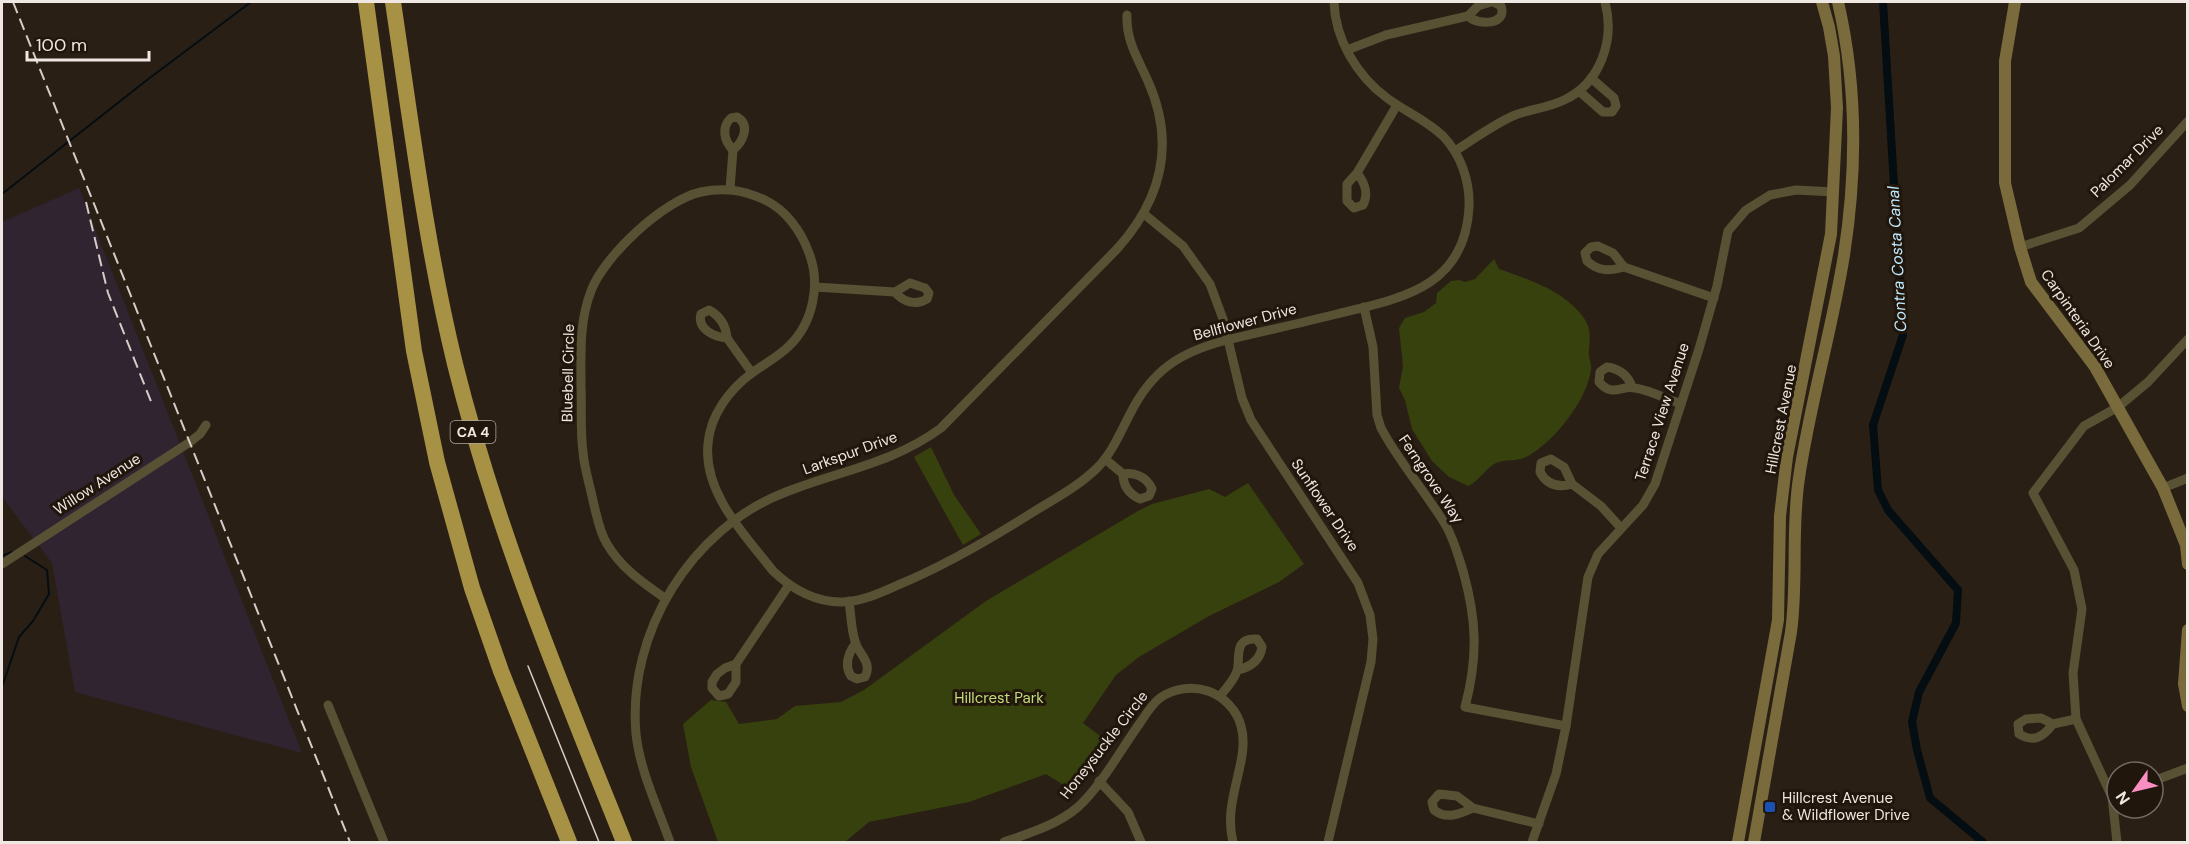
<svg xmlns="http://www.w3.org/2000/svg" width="2189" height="844" font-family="'DM Sans',sans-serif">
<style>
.industrial{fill:#312431}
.green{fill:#37410e}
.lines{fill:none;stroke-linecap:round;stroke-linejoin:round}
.stream{stroke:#030d12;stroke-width:2}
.canal{stroke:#030d12;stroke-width:8}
.street{stroke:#595134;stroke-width:9}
.secondary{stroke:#796b3c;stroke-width:12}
.highway{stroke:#a79145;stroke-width:16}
.tram{stroke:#d5cdc6;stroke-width:1.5}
.rail{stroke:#d5cdc6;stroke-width:2;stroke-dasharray:12 6;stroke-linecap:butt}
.transit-dot{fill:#1a4fb4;stroke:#21160c;stroke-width:2}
.labels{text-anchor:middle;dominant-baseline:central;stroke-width:6;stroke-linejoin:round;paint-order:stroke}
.shield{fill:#21160c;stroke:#b1a8a1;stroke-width:1.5}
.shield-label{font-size:14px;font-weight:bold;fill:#efe7e1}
.street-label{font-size:15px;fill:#efe7e1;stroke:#21160c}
.park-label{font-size:15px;fill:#c5dd78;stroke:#21160c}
.poi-label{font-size:15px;fill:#efe7e1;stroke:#21160c;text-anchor:start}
.water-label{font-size:16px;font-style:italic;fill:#bfeafd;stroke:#21160c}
</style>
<rect width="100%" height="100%" fill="#2a1f15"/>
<polygon class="industrial" points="79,188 302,753 75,692 52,563 2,497 2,222"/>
<g class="green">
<path d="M1494,259L1499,269C1527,279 1560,289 1580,313C1592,327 1590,335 1589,351C1588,358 1592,362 1591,369C1588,399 1554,442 1528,456C1518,462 1506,459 1496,463C1485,468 1480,481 1468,486L1449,477L1432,461L1412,429L1405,400L1399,388L1403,366L1399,328L1405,318L1424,312L1436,303L1437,293L1451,281L1459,280L1465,282L1475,279Z"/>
<polygon points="931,447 954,495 981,534 963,545 914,457"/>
<polygon points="1248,483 1304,564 1279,582 1209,616 1139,657 1116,675 1083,723 1112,745 1076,793 1046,774 969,802 869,822 845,842 718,842 691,767 683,724 711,700 726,702 739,724 777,719 795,706 841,702 864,690 986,601 1138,511 1152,504 1209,489 1225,497"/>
</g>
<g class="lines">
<g class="stream">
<polyline points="2,194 147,80 251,2"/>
<polyline points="2,556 12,552"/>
<polyline points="2,687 19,637 33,621 49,594 47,570 25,556"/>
</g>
<polyline class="canal" points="1883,2 1903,335 1873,425 1878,490 1888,510 1958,590 1956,623 1919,692 1912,722 1917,750 1930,798 1983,842"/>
<g class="street">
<path d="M1468,16C1478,26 1508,25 1501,6L1494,2"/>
<polyline points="1347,50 1386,35 1468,16 1478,6 1491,2"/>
<polyline points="1579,91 1603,112 1612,112 1616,106 1614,98 1591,78"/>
<path d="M737,117C751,125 743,142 733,150C724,141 721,127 731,118Z"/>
<path d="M1455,151C1474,139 1494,124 1515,115C1531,109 1548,108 1564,100C1601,83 1615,39 1605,2"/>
<path d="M1357,173C1365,183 1369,193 1363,205L1354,208L1347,201V184L1357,173L1397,105"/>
<polyline points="730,189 733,150"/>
<polyline points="1144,214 1183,246 1210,284 1223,319 1242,398 1251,420 1358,583 1370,615 1373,639 1371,662 1328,842"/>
<polyline points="2020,247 2079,228 2130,185 2188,121"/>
<path d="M1624,267C1610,271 1599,272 1587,261L1585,253L1591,247L1598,246L1613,253L1624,267L1714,298"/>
<path d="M910,283L925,288L929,293L927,299C916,306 903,302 895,292Z"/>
<polyline points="815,287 895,292"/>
<path d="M1364,307L1373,347L1377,415L1381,428C1399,462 1425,491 1445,524C1454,539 1458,555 1463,571C1477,620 1478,658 1465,707L1566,726"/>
<path d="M709,310C720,316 726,326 727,338C714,337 697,329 701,314Z"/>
<polyline points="727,338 752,373"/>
<path d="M1632,387C1628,375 1620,369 1607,367L1600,372L1599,382C1613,398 1621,385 1635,388C1650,390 1666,399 1681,404"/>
<path d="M1105,459L1123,474C1135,472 1147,477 1152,489L1149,496L1140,499C1129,494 1123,486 1123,474"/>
<path d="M1572,484C1558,488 1547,485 1540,472L1541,463L1551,459L1564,467L1572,484L1601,506L1621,528"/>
<polyline points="2163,488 2188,478"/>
<polyline points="2,564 190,442 200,434 206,425"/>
<path d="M666,599C643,583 621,568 607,544C599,531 597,516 593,501C590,485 584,468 583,452C580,430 582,407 581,386C581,353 579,322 591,291C604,256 664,200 701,192C724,187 743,190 765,200C786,210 801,231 809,253C821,284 813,323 789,346C778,357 764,364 752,373C730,389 710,415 708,444C703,493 745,535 773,571C792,589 815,602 841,602C861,602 880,593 898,585C944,566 987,541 1030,514C1052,500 1078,487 1097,468C1112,453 1120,433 1130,414C1152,370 1180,352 1227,340C1264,331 1301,323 1337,314C1401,298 1465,288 1469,207C1470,181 1461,155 1443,136C1426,120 1406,112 1387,98C1357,76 1335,39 1334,2"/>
<path d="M849,601C851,614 851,629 855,641C858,654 873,662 865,677L857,679L851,676C844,665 848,654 855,644"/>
<polyline points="736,664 736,682 728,694 719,696 712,688 712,682 717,674 725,668 736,664 789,585"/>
<path d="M1220,696C1226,689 1234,680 1237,671C1241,660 1232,637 1257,639L1262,647C1260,661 1250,667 1238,670"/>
<polyline points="328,705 384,842"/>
<path d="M2053,724C2043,737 2034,743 2019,734L2018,724L2026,719L2041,718L2053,724L2076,719"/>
<polyline points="1099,781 1128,812 1141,842"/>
<polyline points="2153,781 2188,768"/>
<path d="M1473,808C1460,814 1446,820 1434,810L1432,802L1439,794L1457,796L1473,808L1539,824"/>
<path d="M670,842C658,808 640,771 636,734C627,633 691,528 786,492C839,471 894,463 941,428L1117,249C1162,199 1176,142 1147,79C1137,57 1126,40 1127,15"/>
<path d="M1004,842C1030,833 1057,825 1078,807C1102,785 1121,749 1140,723C1146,714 1152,704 1160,698C1174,688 1192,686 1208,691C1223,696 1237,710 1241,726C1251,760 1222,800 1233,842"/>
<polyline points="1532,842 1556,774 1566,726 1588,577 1598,554 1643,505 1655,484 1699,349 1717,286 1728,231 1746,210 1770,195 1796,190 1834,192"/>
<polyline points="2117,842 2112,797 2076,719 2073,673 2082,609 2074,570 2033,493 2084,426 2118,407 2148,382 2188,339"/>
</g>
<g class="secondary">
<polyline points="2015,2 2005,61 2005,183 2020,247 2031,282 2095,367 2163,488 2186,545 2188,564"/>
<polyline points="2188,630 2184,684 2188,706"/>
<polyline points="1738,842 1778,620 1780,516 1787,457 1831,234 1837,108 1834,56 1829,27 1822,2"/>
<path d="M1754,842L1791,632C1798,581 1791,529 1799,478C1810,403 1832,330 1844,255C1857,171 1857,84 1838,2"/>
</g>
<g class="highway">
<polyline points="366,2 414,351 437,462 472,588 501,671 569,842"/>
<path d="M393,2C411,123 426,245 455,364C496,529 561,685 624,842"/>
</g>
<polyline class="tram" points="528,666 599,842"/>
<g class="rail">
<polyline points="13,2 350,842"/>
<polyline points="86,202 108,293 152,404"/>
</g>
</g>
<rect class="transit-dot" x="1764" y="801" width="12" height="12" rx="3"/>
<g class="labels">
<rect class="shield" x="450.5" y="421" width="45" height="22" rx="4.5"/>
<g class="shield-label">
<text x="473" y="432">CA 4</text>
</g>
<g class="street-label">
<text transform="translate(2127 161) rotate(-45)">Palomar Drive</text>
<text transform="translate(2078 319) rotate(55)">Carpinteria Drive</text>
<text transform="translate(1245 322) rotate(-15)">Bellflower Drive</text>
<text transform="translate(568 373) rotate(-89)">Bluebell Circle</text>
<text transform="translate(1662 412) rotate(-72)">Terrace View Avenue</text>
<text transform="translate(1781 419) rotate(-79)">Hillcrest Avenue</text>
<text transform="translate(850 453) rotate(-20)">Larkspur Drive</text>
<text transform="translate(1431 479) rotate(56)">Ferngrove Way</text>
<text transform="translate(97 484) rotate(-33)">Willow Avenue</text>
<text transform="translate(1325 505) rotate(56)">Sunflower Drive</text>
<text transform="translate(1104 745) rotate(-52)">Honeysuckle Circle</text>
</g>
<g class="park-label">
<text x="999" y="698">Hillcrest Park</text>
</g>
<g class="poi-label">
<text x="1782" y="798">Hillcrest Avenue<tspan x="1782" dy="17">&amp; Wildflower Drive</tspan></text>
</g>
<g class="water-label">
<text transform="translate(1897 259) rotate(-93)">Contra Costa Canal</text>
</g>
</g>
<rect width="2189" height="844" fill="none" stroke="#efe7e1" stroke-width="6"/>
<g transform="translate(2135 790) rotate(236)"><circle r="28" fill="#21160c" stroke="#736a61" stroke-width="1.5"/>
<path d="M0-4.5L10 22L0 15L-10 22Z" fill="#fb8fc4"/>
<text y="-9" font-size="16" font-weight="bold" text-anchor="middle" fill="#efe7e1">N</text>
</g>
<path d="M27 51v9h122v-9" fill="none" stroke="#efe7e1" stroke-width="3"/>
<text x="36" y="51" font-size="18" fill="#efe7e1" stroke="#21160c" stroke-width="4.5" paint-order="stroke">100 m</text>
</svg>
